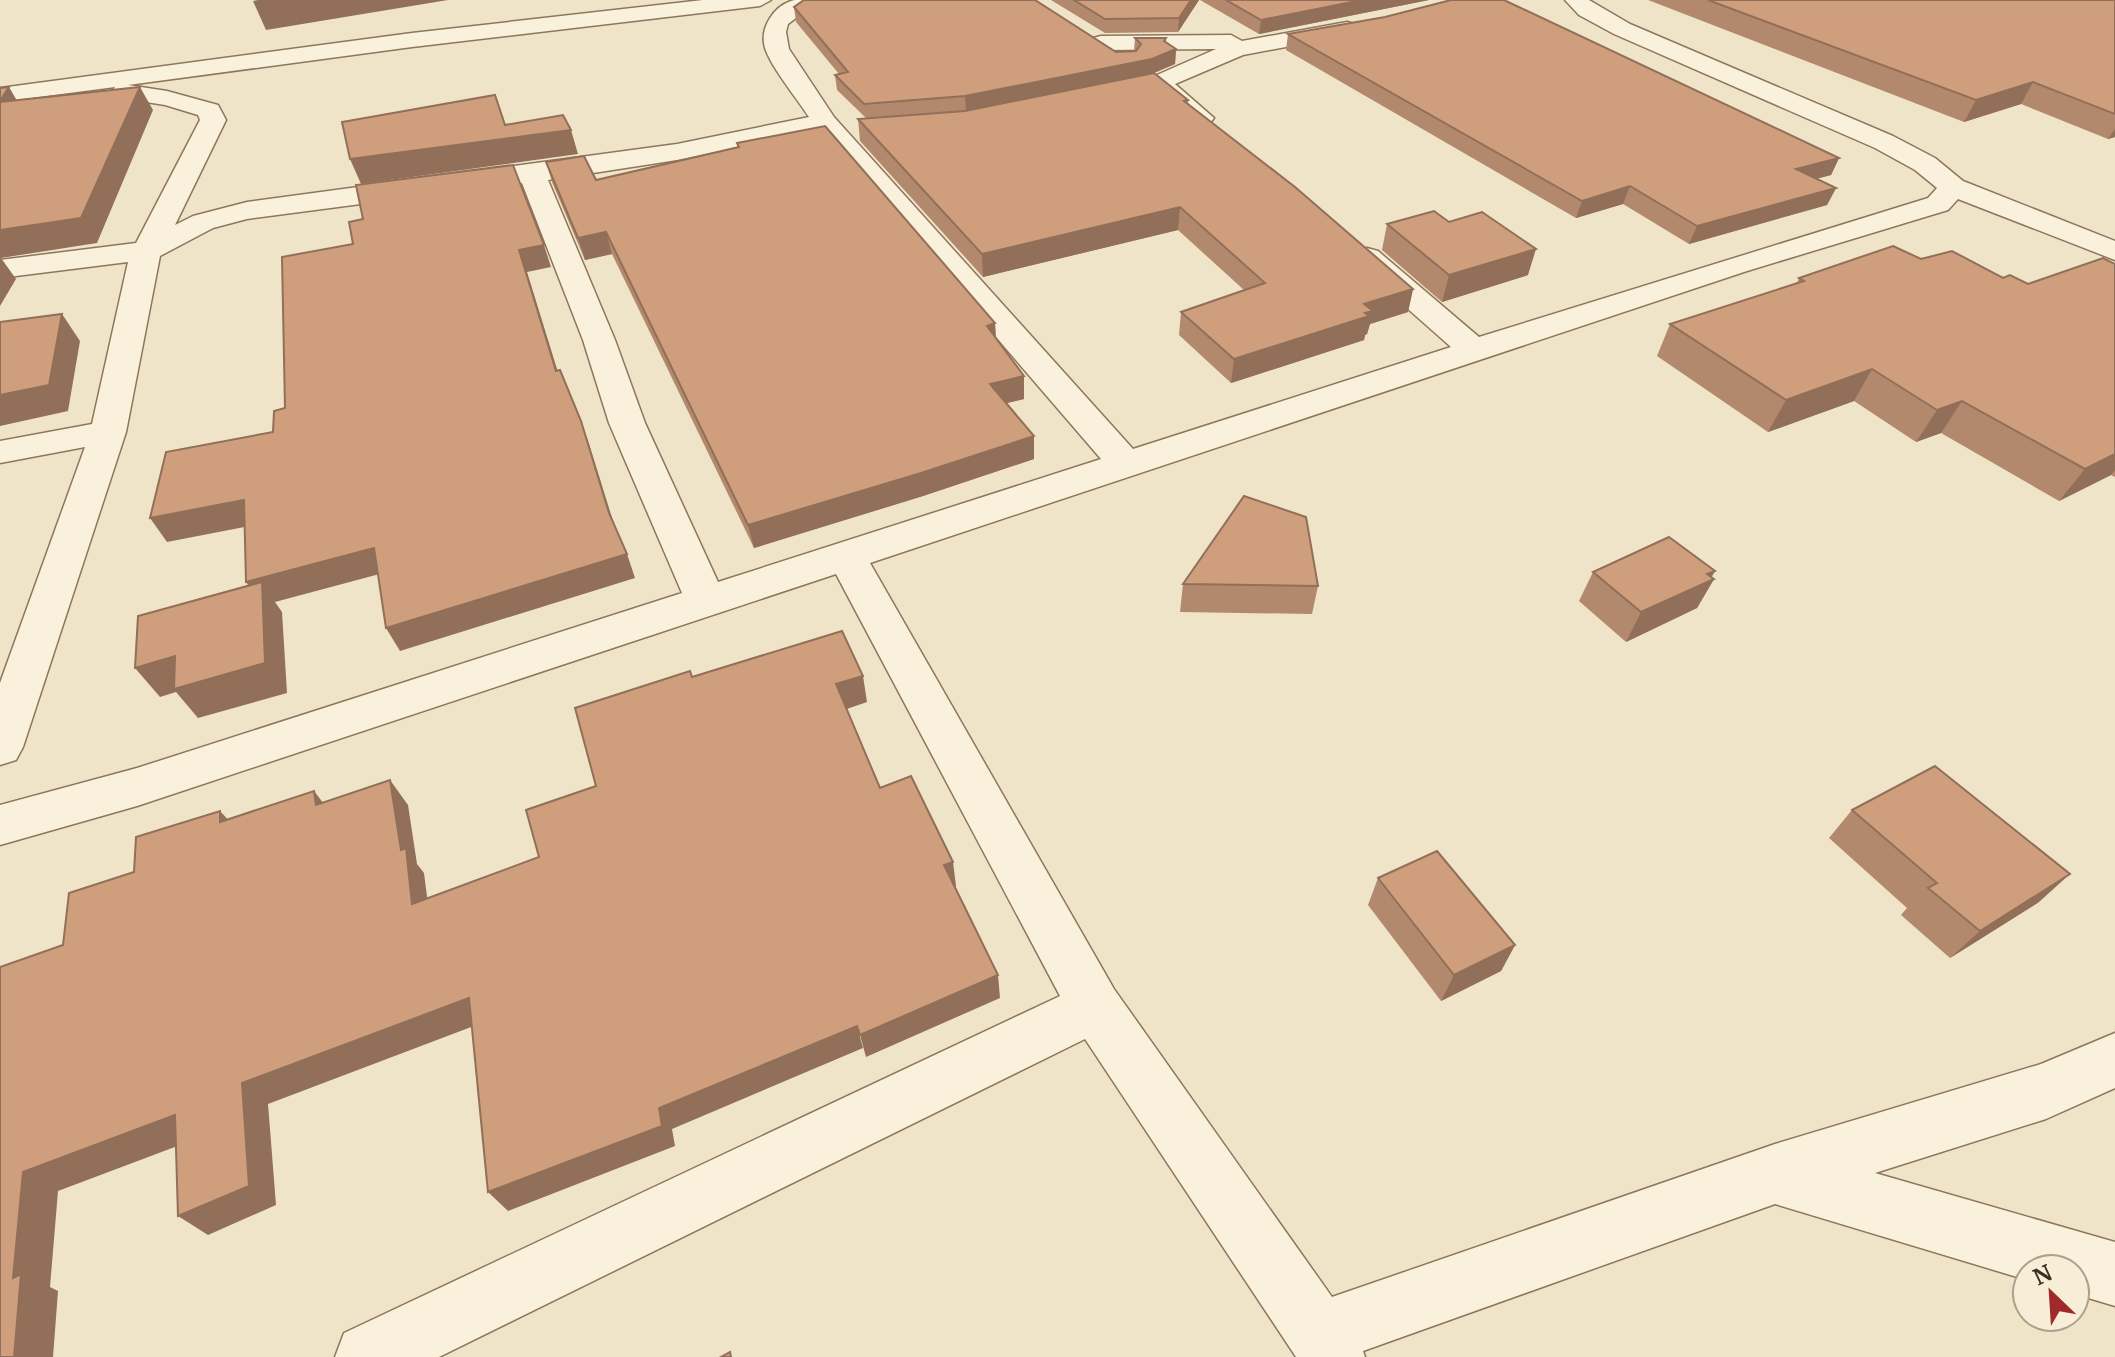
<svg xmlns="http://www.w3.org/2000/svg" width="2115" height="1357" font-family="Merriweather,serif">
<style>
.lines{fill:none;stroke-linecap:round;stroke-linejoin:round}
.minor-casing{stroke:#8d765c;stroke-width:3}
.minor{fill:#faf1dc;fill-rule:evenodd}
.wall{fill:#b2896c}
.shaded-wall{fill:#916f58}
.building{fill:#cf9f7d;stroke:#916f58;stroke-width:2}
</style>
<rect width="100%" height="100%" fill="#f0e4c8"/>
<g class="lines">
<defs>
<g id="minor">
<path d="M703,0H771L760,6L412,47L128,85L167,91L218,105L226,120L175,225L193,216L247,202L677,144L809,117C798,100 771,67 765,48C759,29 774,4 795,0C802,0 812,0 820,0L788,24L786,32L789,49L834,117L1133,449L1451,347L1356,263L1352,257L1356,251L1367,248L1378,251L1479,337L1928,198L1937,188L1915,170L1875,148L1614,34L1579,15L1565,0H1589L1630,24L1893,136L1935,158L1963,181L2115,241V260L1958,199L1948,210L1747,271L870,563L1114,989L1332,1297L1775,1144L2041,1064L2115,1033V1088L2046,1119L1875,1173L2115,1242V1306L2075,1294V1269H2027V1280L1775,1204L1363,1351L1365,1357H1296L1085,1039L439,1357H335L344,1333L1060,996L836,574L137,806L0,845V805L137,768L682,593L609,423L583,340L522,183L247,219L213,228L160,256L126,432L23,747L16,760L0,765V683L85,447L0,463V441L92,424L128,262L0,278V260L136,243L200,120L198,115L165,105L115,97L112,92L115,87L0,102V88L412,33ZM819,131L1101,459L718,582L645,423L615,340L548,180L677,160Z"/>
<polygon points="1347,22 1355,24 1358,29 1355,34 1243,55 1175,84 1214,118 1210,123 1192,123 1147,83 1150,78 1216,49 1101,50 1093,48 1090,43 1093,38 1101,36 1231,35 1242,41"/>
</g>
</defs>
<use href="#minor" class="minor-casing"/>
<use href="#minor" class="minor"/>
</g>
<g class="wall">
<polygon points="1051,0 1199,0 1178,32 1105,33"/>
<polygon points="1200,0 1429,0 1259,34"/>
<polygon points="1648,0 2115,0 2115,137 2108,139 2021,104 1964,122"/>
<polygon points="794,7 1116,52 1134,51 1135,38 1166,38 1166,42 1176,49 1175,64 1152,74 1188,100 1188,104 1413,289 1408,312 1370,324 1367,334 1365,335 1364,340 1231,383 1179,335 1181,312 1244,290 1178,230 983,277 860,141 858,119 866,118 837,90 835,75 839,74 796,22"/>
<polygon points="1385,17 1839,158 1831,175 1816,179 1836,188 1827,205 1689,244 1623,204 1576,218 1286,50 1288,34"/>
<polygon points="737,143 995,323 996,338 1024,376 1024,399 1006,403 1034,459 923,496 754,548 612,254 585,260 552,182 546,162 596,180 737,148"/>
<polygon points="1387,224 1528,275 1442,302 1382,250"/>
<polygon points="1921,259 2028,284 2115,264 2115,477 2111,475 2059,501 1941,433 1916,442 1854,401 1768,432 1657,356 1670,324 1797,283 1799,278"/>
<polygon points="1593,572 1712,577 1714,579 1697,608 1626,642 1579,601"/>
<polygon points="1183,584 1318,586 1312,614 1180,612"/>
<polygon points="1852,810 2039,902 1950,958 1901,915 1907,908 1829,838"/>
<polygon points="1378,878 1515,945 1501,971 1441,1001 1368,905"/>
</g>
<g class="shaded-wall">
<polygon points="258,0 448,0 266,30 253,1"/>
<polygon points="1191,0 1199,0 1178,32 1179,18"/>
<polygon points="1362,0 1429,0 1259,34 1261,20"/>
<polygon points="1166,38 1165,53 1176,49 1175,64 1151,74 966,111 965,96 1152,59"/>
<polygon points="2033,82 2021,104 1964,122 1976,100"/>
<polygon points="9,87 23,111 0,102"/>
<polygon points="140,87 153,110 97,243 1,258 16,279 0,306 0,230"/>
<polygon points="2115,129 2115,137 2108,139"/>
<polygon points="571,130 578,154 361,184 350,159"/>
<polygon points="1839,158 1831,175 1788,186 1796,169"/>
<polygon points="1630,186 1623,204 1576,218 1582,201"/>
<polygon points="1836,188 1827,205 1689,244 1697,226"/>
<polygon points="1180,207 1178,230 983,277 982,254"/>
<polygon points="606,232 612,254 585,260 578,238"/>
<polygon points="544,245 551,267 527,272 565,395 556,371 519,250"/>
<polygon points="1536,249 1528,275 1442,302 1449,275"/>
<polygon points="1413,289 1408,312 1370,324 1367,334 1365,335 1364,340 1231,383 1234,359 1364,304"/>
<polygon points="62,314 80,341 68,411 0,426 0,395"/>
<polygon points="995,323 996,346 987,326"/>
<polygon points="1872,369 1854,401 1768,432 1786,400"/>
<polygon points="1024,376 1024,399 991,407 990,384"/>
<polygon points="1962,401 1941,433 1916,442 1937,410"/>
<polygon points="581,421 589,444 618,537 609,513"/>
<polygon points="1034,436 1034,459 923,496 754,548 748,525"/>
<polygon points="2115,454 2115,470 2111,475 2059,501 2085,469"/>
<polygon points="244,500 260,524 167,542 150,518"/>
<polygon points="374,548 387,572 275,602 282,612 287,693 198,718 176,692 160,697 135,668 175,656 262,606 246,582"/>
<polygon points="627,554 635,578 400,651 386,628"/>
<polygon points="1715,571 1710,580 1714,579 1697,608 1626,642 1641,612 1707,574"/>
<polygon points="863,676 867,702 841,711 836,684"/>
<polygon points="390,780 408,805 417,864 424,873 431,928 412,904 401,850"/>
<polygon points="314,791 334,817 316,805"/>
<polygon points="220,811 243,836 220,822"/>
<polygon points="953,862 956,886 947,890 944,865"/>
<polygon points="2070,874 2039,902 1950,958 1980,931"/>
<polygon points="1515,945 1501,971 1441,1001 1454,975"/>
<polygon points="998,975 1000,998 866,1057 860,1035"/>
<polygon points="469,998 487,1021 268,1104 276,1205 208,1235 178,1216 242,1083"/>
<polygon points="857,1026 863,1048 672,1129 675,1146 508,1211 488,1192 659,1108"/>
<polygon points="175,1115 204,1136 58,1191 50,1287 58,1291 53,1357 14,1357 13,1278 23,1172"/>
</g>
<g class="building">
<polygon points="804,0 1035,0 1116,52 1136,51 1141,44 1135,38 1166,38 1164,41 1176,49 1152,59 965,96 864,104 835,75 848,72 794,7"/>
<polygon points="1074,0 1191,0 1179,18 1105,19"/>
<polygon points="1226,0 1362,0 1261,20"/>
<polygon points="1451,0 1504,0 1839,158 1796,169 1836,188 1697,226 1630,186 1582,201 1288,34 1385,17"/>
<polygon points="1708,0 2115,0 2115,114 2033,82 1976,100"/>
<polygon points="1154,73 1188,100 1184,101 1295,187 1413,289 1364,304 1373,311 1365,313 1369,316 1234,359 1181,312 1265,283 1180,207 982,254 858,119 965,111"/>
<polygon points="9,87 0,101 0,88"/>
<polygon points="140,87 81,218 0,230 0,102"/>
<polygon points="495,95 505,125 563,115 571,130 350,159 342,122"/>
<polygon points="825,126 995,323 987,326 1024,376 990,384 1034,436 921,473 748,525 606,232 578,238 546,162 584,156 596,180 739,147 737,143"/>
<polygon points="513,165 544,245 519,250 556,371 560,370 581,421 609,513 627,554 386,628 374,548 246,582 244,500 150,518 166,452 273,432 274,411 285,408 282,257 353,244 349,222 363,219 356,185"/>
<polygon points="1434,211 1449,222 1482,212 1536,249 1449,275 1387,224"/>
<polygon points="1893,246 1921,259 1952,251 2003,278 2010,275 2028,284 2103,258 2115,264 2115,454 2085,469 1962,401 1937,410 1872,369 1786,400 1670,324 1804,281 1799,278"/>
<polygon points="62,314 49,385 0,395 0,322"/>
<polygon points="1244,496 1306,517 1318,586 1183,584"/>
<polygon points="1669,537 1715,571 1707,574 1714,579 1641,612 1593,572"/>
<polygon points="262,582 265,663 174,689 175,656 135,668 138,616"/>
<polygon points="842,631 863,676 836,684 880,788 911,776 953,862 944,865 998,975 860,1035 857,1026 659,1108 662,1126 488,1192 469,998 242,1083 249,1186 178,1216 175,1115 23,1172 13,1278 21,1274 14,1357 0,1357 0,967 63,945 69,893 134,872 136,837 220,811 220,822 314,791 316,805 390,780 401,850 406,848 412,904 539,857 526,810 596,786 575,708 690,671 692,677"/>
<polygon points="1935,766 2070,874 1980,931 1928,888 1937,883 1852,810"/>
<polygon points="1437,851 1515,945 1454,975 1378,878"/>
<polygon points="730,1352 731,1357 721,1357"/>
</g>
<g transform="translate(2051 1293) rotate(335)"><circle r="38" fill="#f7eed8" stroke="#ada18e" stroke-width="2"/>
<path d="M0-6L14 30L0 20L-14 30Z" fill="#9e2a2b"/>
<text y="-12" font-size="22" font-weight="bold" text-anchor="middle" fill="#3d2e20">N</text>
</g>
</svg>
